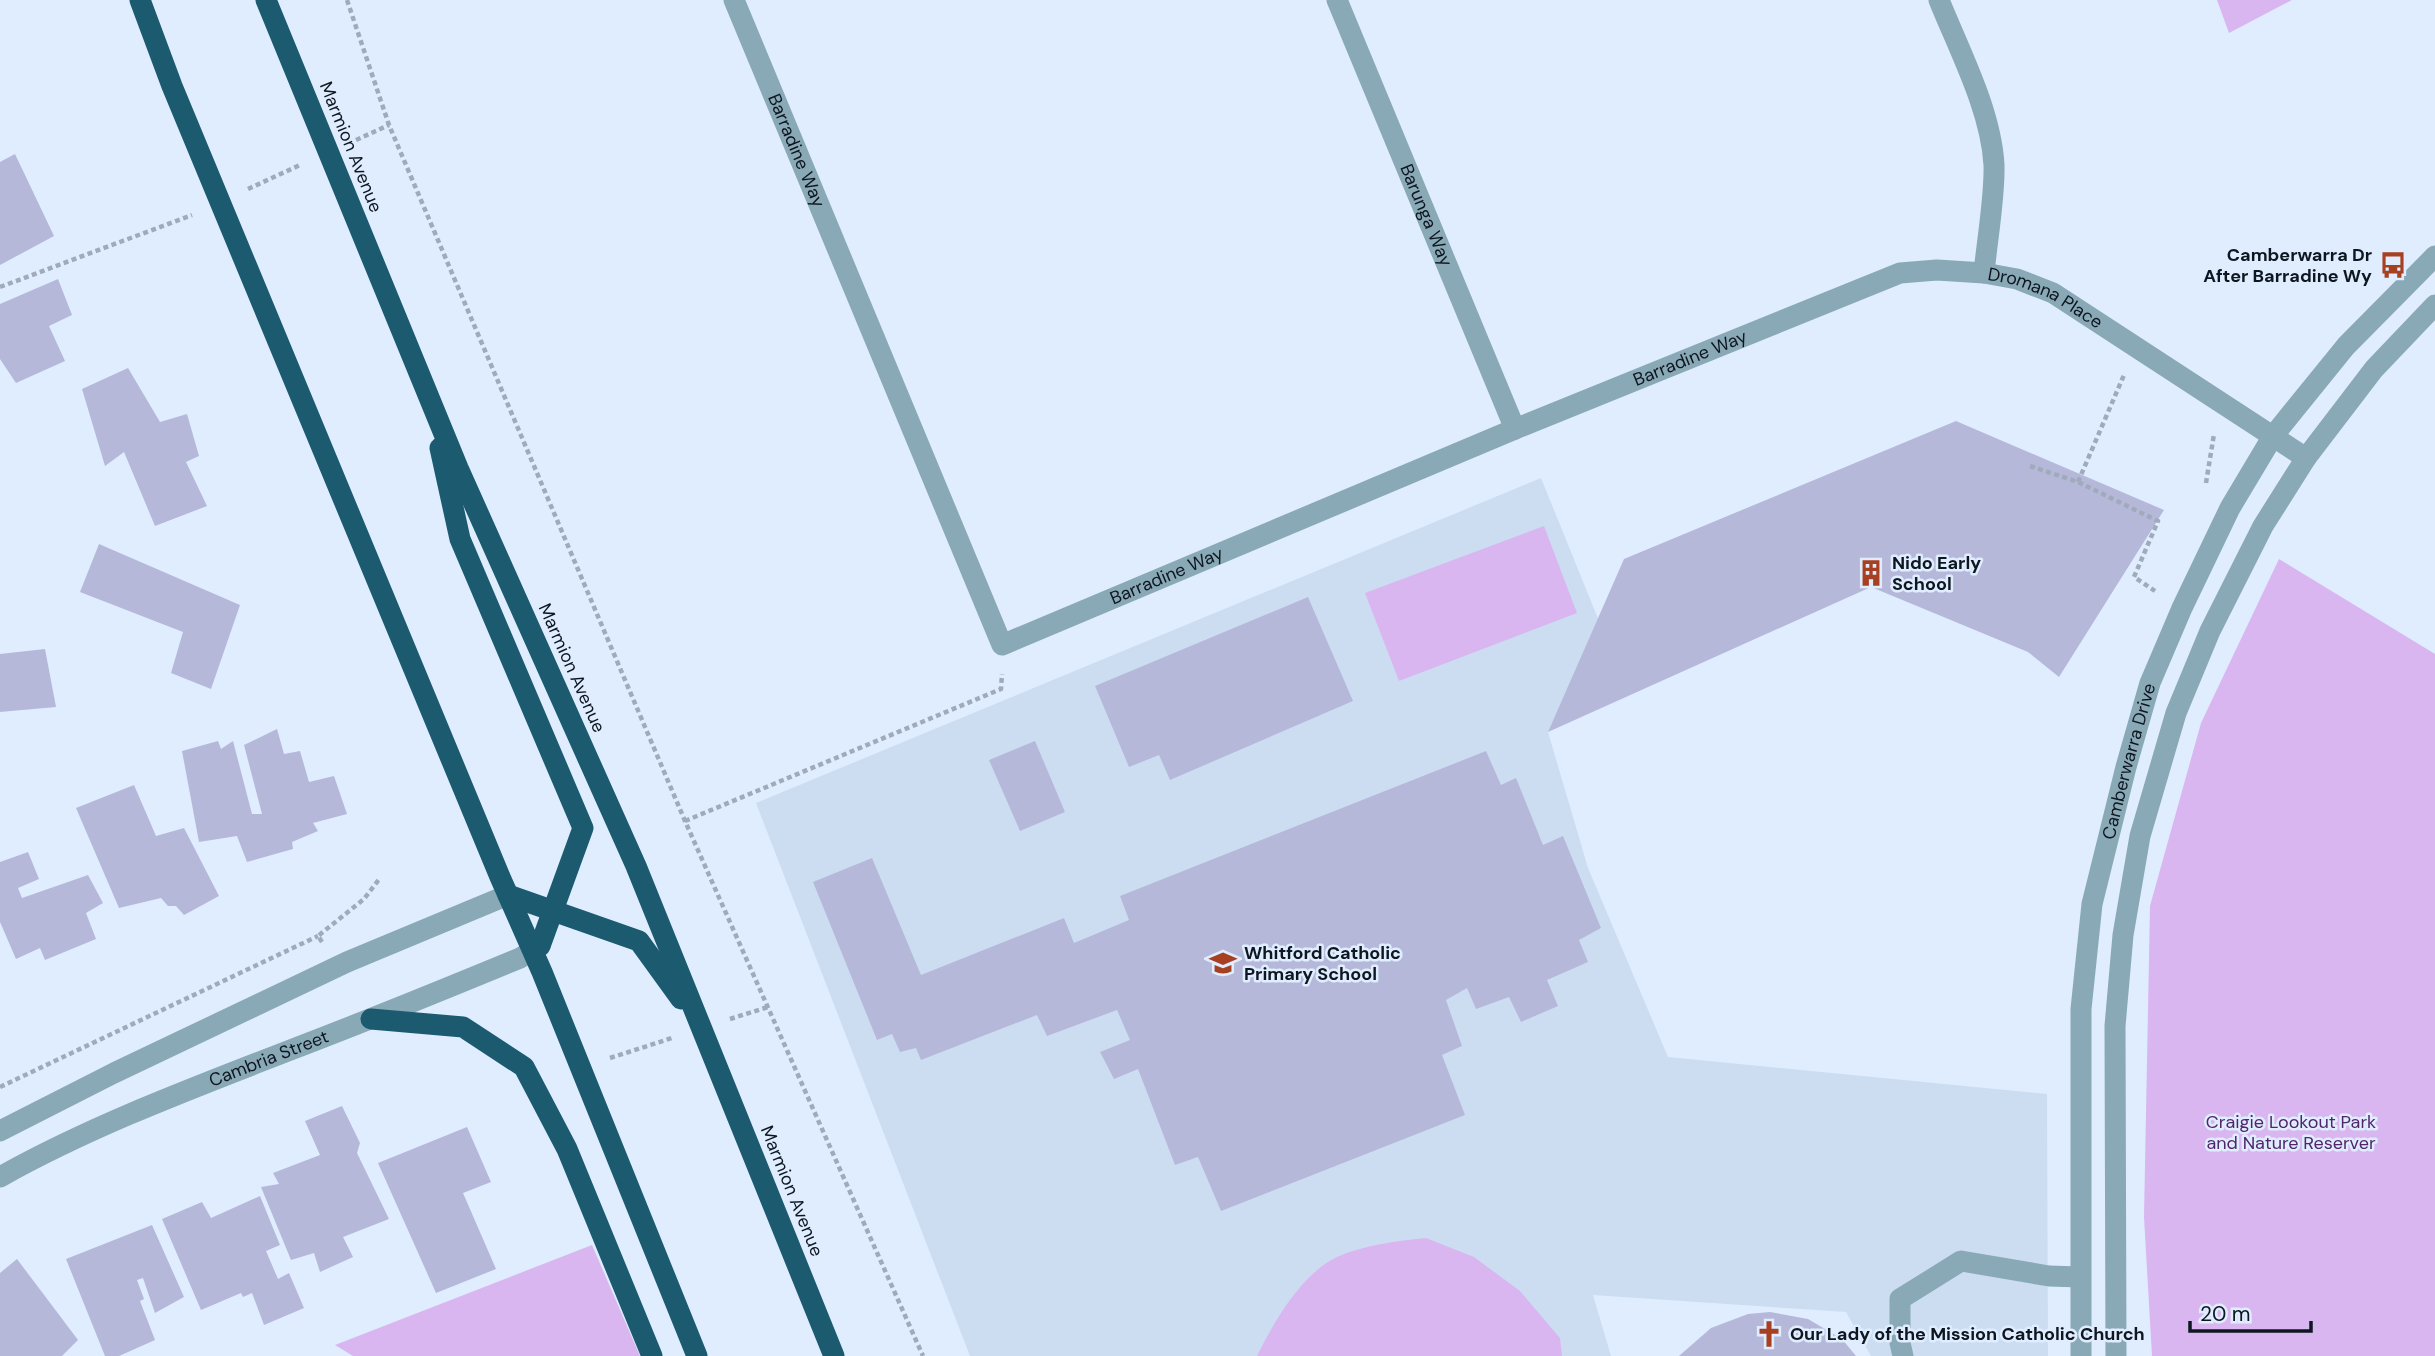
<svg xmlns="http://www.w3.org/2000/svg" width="2435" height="1356" font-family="'DM Sans',sans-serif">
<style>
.built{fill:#ccddf2}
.green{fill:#d9b6f0}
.building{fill:#b6b8da}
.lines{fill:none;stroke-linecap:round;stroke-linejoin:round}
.path{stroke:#9fabba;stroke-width:4.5;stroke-dasharray:5 3.5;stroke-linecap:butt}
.minor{stroke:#89a9b7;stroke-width:21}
.highway{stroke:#1c5a70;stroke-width:21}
.labels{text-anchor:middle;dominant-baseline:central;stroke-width:5;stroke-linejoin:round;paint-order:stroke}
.street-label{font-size:18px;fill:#0e1620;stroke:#dfedff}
.poi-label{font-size:18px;font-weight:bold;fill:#0e1620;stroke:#dfedff;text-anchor:start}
.park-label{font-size:18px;fill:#51256a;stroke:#dfedff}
</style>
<rect width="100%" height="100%" fill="#dfedff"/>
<polygon class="built" points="1541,478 1601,626 1548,732 1588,868 1668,1057 2047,1094 2048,1356 1871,1356 1846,1312 1593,1295 1611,1356 970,1356 756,803"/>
<g class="green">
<polygon points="2217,0 2292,0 2229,33"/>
<polygon points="1544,526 1577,613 1399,681 1365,593"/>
<polygon points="2279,559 2435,654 2435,1356 2152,1356 2144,1217 2150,906 2201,723"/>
<path d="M1426,1238L1474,1257L1520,1291L1560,1338L1562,1356H1257C1273,1323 1302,1273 1337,1257C1364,1245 1396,1241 1426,1238Z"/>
<polygon points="592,1245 640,1356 353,1356 335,1345"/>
</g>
<g class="building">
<polygon points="15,154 54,236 0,265 0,162"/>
<polygon points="58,279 72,315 49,326 65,361 16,383 0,359 0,304"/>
<polygon points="128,368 160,422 187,414 199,456 186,462 207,506 155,526 124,452 105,466 82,389"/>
<polygon points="1956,421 2164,510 2059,677 2028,652 1871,587 1548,732 1624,559"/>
<polygon points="99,544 240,605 211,689 171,673 183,632 80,592"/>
<polygon points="1308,597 1353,701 1170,780 1159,755 1129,767 1095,686"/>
<polygon points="45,649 56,707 0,712 0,654"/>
<polygon points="277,729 284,754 300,751 309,782 334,776 347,814 313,823 318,831 292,842 293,849 247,862 237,836 199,842 182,751 218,741 221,749 233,741 252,814 262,814 244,745"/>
<polygon points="1035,741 1065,812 1020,831 989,760"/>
<polygon points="1486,751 1501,785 1516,778 1543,845 1563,836 1601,928 1579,940 1588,962 1547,980 1558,1006 1521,1022 1509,997 1476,1009 1467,988 1446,1000 1462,1046 1442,1055 1465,1115 1221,1211 1198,1157 1175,1165 1138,1069 1114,1079 1100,1052 1130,1040 1117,1010 1047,1036 1037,1015 921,1060 916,1048 900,1052 892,1034 877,1040 813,882 872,858 921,975 1064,918 1074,943 1129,920 1120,896"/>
<polygon points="134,785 156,836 184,828 219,896 184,915 176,906 168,906 161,898 119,908 76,808"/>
<polygon points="28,852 39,879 18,888 22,898 88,875 103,903 86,913 96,939 45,960 40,948 16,959 0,922 0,862"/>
<polygon points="342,1106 360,1143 357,1153 389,1219 343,1237 353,1257 320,1272 314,1253 291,1260 261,1187 279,1184 273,1173 320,1155 305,1121"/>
<polygon points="467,1127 491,1182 463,1193 496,1269 436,1293 378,1163"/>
<polygon points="260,1196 280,1245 266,1251 278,1279 289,1273 304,1308 264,1325 252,1293 243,1297 241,1293 201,1310 162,1219 202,1202 211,1218"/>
<polygon points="152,1225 184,1297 155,1313 143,1278 137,1280 144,1299 140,1301 155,1340 119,1356 105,1356 66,1259"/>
<polygon points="17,1259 78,1340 62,1356 0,1356 0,1273"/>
<polygon points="1770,1312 1808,1319 1842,1339 1856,1356 1679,1356 1711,1328 1748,1314"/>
</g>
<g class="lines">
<g class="path">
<polyline points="347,0 389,125 685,821 923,1356"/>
<polyline points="356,140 389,125"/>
<polyline points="248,189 300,165"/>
<polyline points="0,287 192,215"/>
<polyline points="2030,466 2078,482 2158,521 2134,577 2155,591"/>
<polyline points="2078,482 2124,375"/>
<polyline points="2206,483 2214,434"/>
<polyline points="685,821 1001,689 1002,674"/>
<polyline points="322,942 318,936 364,899 380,878"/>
<polyline points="730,1019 768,1007"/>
<polyline points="610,1058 672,1038"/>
<polyline points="0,1087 318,936"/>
</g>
<g class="minor">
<path id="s1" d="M734,0L1002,645L1515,429L1900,273L1937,270L1984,273"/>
<path id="s2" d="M1337,0L1515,429"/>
<path id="s3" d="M1939,0C1959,50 1991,110 1994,165C1995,196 1987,241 1984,273L2017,279L2053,293L2306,458"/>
<polyline points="0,1131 114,1073 347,962 508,895"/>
<path id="s4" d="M0,1177C93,1125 193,1088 293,1049C369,1020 445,989 520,958L540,946"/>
<polyline points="1903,1356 1900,1343 1900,1299 1961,1261 2049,1276 2080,1277"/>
<path id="s5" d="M2081,1356V1009L2092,904L2126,767L2150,683L2182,608L2230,508L2273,436L2346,346L2435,256"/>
<polyline points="2116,1356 2115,1026 2123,935 2140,836 2176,713 2210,631 2263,526 2306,458 2374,369 2435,305"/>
</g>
<g class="highway">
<polyline points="140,0 172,86 500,877 542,972 697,1356"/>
<polyline points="266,0 458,468 636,866 834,1356"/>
<polyline points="440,448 460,539 583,828 540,946"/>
<polyline points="508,895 639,941 681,999"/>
<polyline points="371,1019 463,1027 524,1067 567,1149 652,1356"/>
</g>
</g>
<defs>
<symbol id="bus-bare" viewBox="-9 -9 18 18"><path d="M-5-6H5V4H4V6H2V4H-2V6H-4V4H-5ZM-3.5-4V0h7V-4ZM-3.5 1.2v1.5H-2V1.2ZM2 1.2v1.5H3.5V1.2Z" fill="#a73f21" stroke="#dfedff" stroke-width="2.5" paint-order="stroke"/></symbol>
<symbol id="building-bare" viewBox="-9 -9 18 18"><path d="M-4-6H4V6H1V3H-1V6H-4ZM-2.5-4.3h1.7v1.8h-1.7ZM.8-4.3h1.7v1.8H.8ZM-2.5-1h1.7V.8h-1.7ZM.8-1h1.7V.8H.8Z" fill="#a73f21" stroke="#dfedff" stroke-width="2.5" paint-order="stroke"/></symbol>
<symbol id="school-bare" viewBox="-9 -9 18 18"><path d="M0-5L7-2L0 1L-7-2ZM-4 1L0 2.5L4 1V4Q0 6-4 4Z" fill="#a73f21" stroke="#dfedff" stroke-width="2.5" paint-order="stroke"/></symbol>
<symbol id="church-bare" viewBox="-9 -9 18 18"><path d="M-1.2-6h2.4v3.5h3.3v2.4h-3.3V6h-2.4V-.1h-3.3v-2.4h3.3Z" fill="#a73f21" stroke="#dfedff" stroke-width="2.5" paint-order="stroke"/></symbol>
</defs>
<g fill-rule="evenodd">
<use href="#bus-bare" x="2374" y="246" width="38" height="38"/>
<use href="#building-bare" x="1852" y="554" width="38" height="38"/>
<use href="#school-bare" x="1204" y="944" width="38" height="38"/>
<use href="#church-bare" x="1750" y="1315" width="38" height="38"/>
</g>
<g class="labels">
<g class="street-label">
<text transform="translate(351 147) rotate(68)">Marmion Avenue</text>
<text stroke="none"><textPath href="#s1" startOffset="163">Barradine Way</textPath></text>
<text stroke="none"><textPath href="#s2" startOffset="233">Barunga Way</textPath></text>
<text stroke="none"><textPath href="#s3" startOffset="350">Dromana Place</textPath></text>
<text stroke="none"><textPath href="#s1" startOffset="1444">Barradine Way</textPath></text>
<text stroke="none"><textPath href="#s1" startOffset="877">Barradine Way</textPath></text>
<text transform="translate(572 668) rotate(66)">Marmion Avenue</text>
<text stroke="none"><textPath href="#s5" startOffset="600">Camberwarra Drive</textPath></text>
<text stroke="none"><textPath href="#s4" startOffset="294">Cambria Street</textPath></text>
<text transform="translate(792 1191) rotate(68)">Marmion Avenue</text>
</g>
<g class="poi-label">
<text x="2372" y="255" text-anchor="end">Camberwarra Dr<tspan x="2372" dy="21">After Barradine Wy</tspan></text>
<text x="1892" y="563">Nido Early<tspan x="1892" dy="21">School</tspan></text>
<text x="1244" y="953">Whitford Catholic<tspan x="1244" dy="21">Primary School</tspan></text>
<text x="1790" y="1334">Our Lady of the Mission Catholic Church</text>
</g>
<g class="park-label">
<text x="2291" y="1122">Craigie Lookout Park<tspan x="2291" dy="21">and Nature Reserver</tspan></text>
</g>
</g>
<path d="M2190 1321v10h121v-10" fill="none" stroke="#0e1620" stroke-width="3.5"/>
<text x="2200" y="1321" font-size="21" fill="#0e1620" stroke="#dfedff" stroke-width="5" paint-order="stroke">20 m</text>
</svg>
